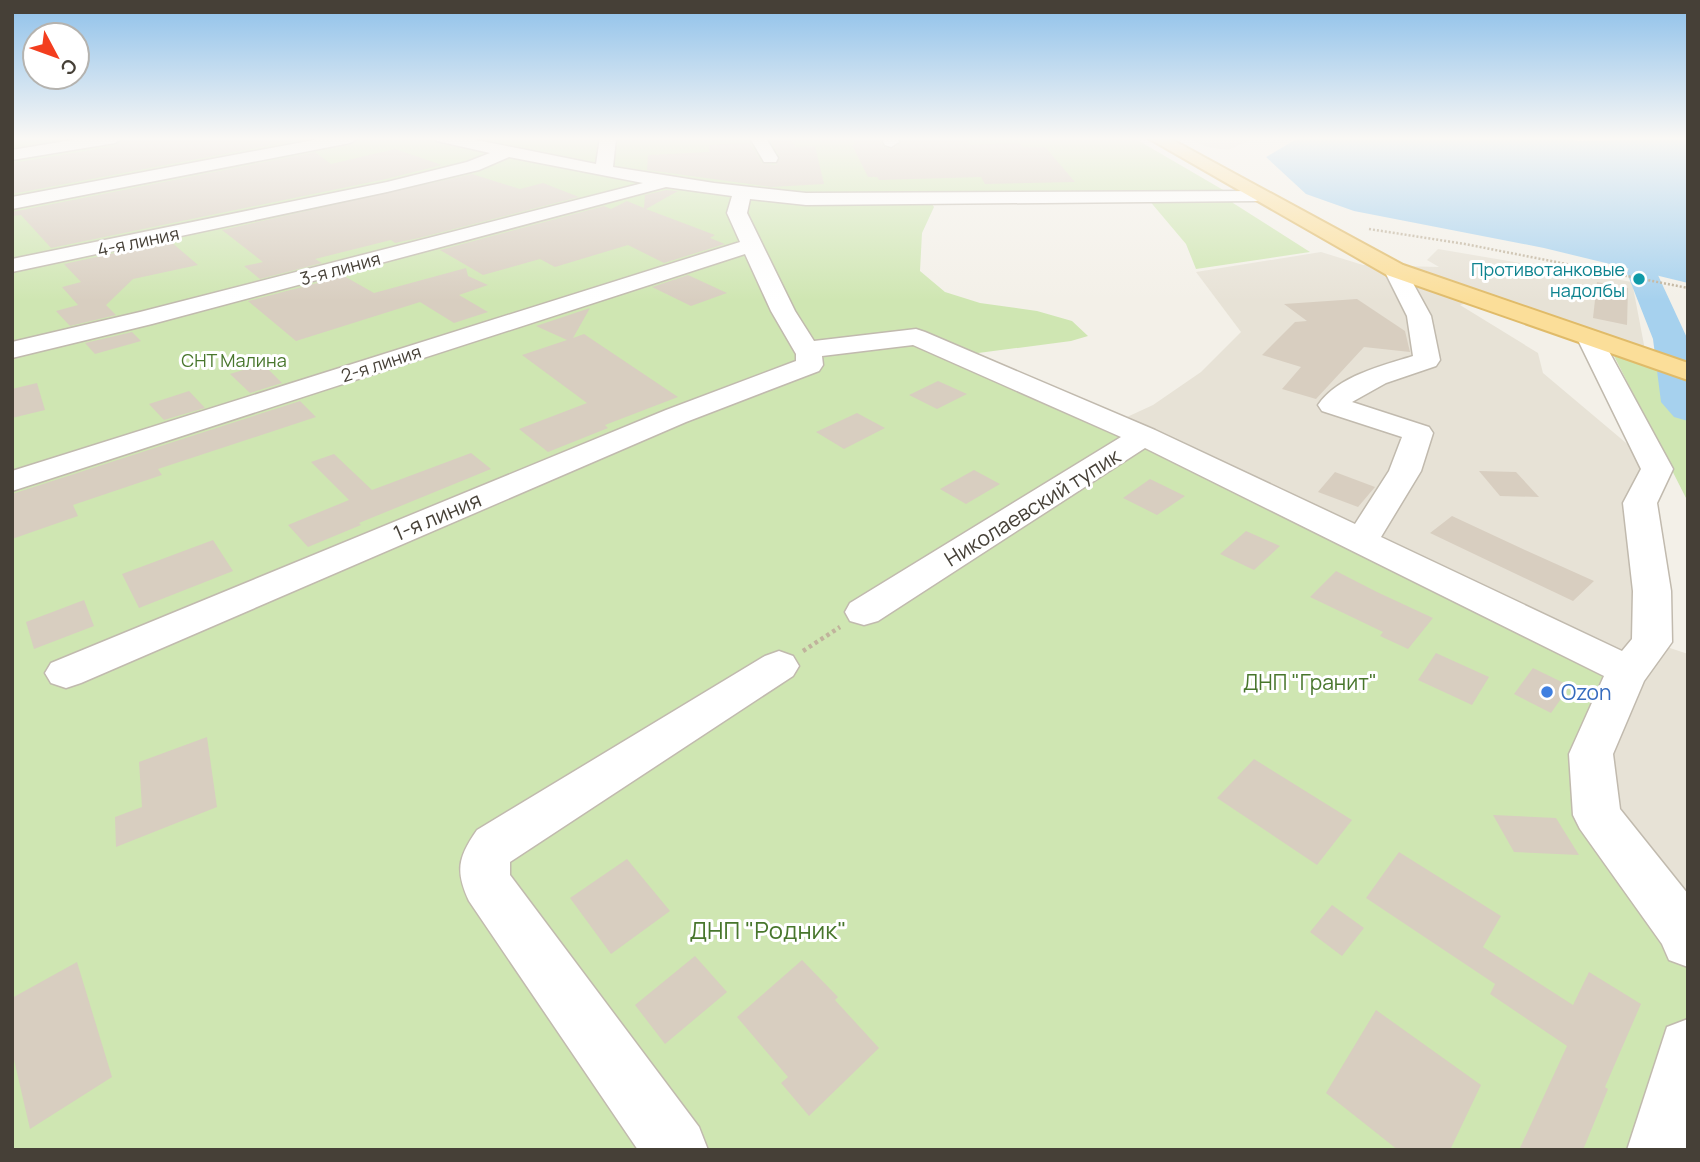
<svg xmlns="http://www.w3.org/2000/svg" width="1700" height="1162" font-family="Manrope,sans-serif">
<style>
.residential{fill:#e7e2d6}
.green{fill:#cfe6b2}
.water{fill:#a6d1ee}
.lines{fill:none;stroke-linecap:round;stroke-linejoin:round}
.river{fill:#a6d1ee;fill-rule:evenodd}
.building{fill:#d8cec0}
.minor-casing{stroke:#c1baae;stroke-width:3}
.major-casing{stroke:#e0bb69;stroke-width:4}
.path-far1{stroke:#c0b39c;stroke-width:2.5;stroke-dasharray:2 2;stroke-linecap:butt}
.path{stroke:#c0b39c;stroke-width:4.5;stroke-dasharray:3.5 3.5;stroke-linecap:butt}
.minor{fill:#fff;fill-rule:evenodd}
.major{fill:#fbde99;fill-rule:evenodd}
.culture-dot{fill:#0f9aa8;stroke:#fff;stroke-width:2.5}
.shop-dot{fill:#3f7fe0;stroke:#fff;stroke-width:2.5}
.labels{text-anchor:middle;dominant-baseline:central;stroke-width:6;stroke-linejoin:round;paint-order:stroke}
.far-street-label{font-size:18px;fill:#464037;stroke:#fff}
.far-culture-label{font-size:18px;fill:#0d838f;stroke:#fff;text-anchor:end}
.far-park-label{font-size:18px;fill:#48762c;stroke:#fff}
.street-label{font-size:21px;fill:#464037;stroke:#fff}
.park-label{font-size:21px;fill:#48762c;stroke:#fff}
.shop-label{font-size:21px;fill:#366cbe;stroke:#fff;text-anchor:start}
.near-park-label{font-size:24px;fill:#48762c;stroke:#fff}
</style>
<rect width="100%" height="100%" fill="#f3f0e8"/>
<g class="residential">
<polygon points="1187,138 1256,138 1228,150 1207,147"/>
<polygon points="1438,249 1632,282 1645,350 1478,299 1460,305 1538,353 1543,373 1657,469 1652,642 1688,654 1688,932 1114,423 1153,405 1201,372 1241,332 1196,272 1321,252 1363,265 1439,267 1427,260"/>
</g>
<g class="green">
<polygon points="12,138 1134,138 1230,194 930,201 934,207 922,233 920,271 945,292 980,303 1037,311 1072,321 1088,336 1071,341 963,355 1632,672 1597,815 1688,932 1688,1150 12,1150"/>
<polygon points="1230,197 1233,203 1310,252 1196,269 1186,244 1148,199"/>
<polygon points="1613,354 1688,380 1688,514 1686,498"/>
</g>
<polygon class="water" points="1298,138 1568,138 1578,141 1688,138 1688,283 1544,248 1354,211 1306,194 1266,157"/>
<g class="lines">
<polygon class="river" points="1688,205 1688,221 1670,225 1657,273 1688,340 1688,421 1674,417 1661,402 1653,339 1627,273 1648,213"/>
</g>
<g class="building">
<polygon points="126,138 296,138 299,140 12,194 12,163 115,146"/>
<polygon points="853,138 879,138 883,146 890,149 900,144 900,138 965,138 971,145 1019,143 1023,147 1045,147 1075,182 985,184 981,177 879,180 877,177 868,177 852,145 855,145"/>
<polygon points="792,140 796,147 815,146 824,184 771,187 647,170 648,155 709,152 709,145 750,143 762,163 776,165 780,157 771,141"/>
<polygon points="395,149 442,165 386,179 51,248 21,215 12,216 12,212 315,152 331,164"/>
<polygon points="472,174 520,189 543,183 579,197 419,238 395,243 391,240 315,259 322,263 260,279 244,266 263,262 222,230"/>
<polygon points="666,190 678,191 646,209 715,235 710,238 725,244 664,263 628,245 555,267 540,259 483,275 440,250 604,206 611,209 627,201 644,208 645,195"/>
<polygon points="170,241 198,265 133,279 106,305 116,315 70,326 56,311 78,305 62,287 81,282 64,264"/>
<polygon points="466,268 468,276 488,285 459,295 488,312 454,323 420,302 296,341 248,301 344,276 374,293"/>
<polygon points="688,275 727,293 691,306 652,287"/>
<polygon points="1597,282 1628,288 1627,325 1593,318"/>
<polygon points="1357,299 1405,331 1410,352 1364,347 1316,399 1282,389 1301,367 1262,355 1295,322 1307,321 1284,304"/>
<polygon points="590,308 573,338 584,334 678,397 605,425 608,428 548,452 519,429 587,403 522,355 567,340 536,326"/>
<polygon points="132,332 141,341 95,354 85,343"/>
<polygon points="263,364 282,383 250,393 230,374"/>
<polygon points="938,381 967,394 937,409 909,395"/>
<polygon points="37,383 45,410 12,418 12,389"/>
<polygon points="189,391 205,408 164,420 149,404"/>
<polygon points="300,401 316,417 158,469 162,475 73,505 78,516 12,539 12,494"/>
<polygon points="857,413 885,428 844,449 816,432"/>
<polygon points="471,453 491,469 359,523 361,525 308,547 288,525 349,500 311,462 334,454 372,490"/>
<polygon points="974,470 1000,484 966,504 940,489"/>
<polygon points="1479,471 1516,472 1539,497 1500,496"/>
<polygon points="1335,472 1375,487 1358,507 1318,492"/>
<polygon points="1150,479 1185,496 1157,515 1123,498"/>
<polygon points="1452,516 1525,550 1594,581 1573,601 1430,533"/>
<polygon points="1246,531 1280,546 1254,570 1220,554"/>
<polygon points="213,540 233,571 139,608 122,574"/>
<polygon points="1336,571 1377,592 1433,618 1408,649 1380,636 1383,632 1310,597"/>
<polygon points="84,600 94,626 34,649 26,622"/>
<polygon points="1436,653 1489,677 1472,705 1418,680"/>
<polygon points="1533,668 1570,686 1551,713 1514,694"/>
<polygon points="207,737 217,807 116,847 115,817 142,807 139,762"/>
<polygon points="1254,759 1352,820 1317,865 1217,798"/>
<polygon points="1493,815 1556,818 1579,855 1514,852"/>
<polygon points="1399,852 1501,916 1483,947 1573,1005 1589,972 1641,1004 1605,1087 1608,1089 1583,1150 1519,1150 1567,1046 1490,994 1495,984 1366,898"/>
<polygon points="627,859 670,911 611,954 570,898"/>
<polygon points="1332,905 1364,928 1342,956 1310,932"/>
<polygon points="695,956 727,992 665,1044 635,1005"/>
<polygon points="802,960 838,997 835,1000 879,1048 809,1116 781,1083 788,1077 737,1017"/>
<polygon points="77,962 112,1077 30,1129 12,1051 12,998"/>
<polygon points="1376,1010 1481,1085 1450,1150 1398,1150 1326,1093"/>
</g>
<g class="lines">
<defs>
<g id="minor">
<polygon points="84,138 123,138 115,143 12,160 12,150"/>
<polygon points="324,138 358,138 350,143 12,209 12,197"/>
<path d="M435,138H467L596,164L600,138H616L613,167L714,183L806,193L1263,191L1265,195L1263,199L1256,201L806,205L750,199L747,213L795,311L814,341L916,329L925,332L1155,430L1355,524L1389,471L1402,437L1322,411L1318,405C1338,376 1381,366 1413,356L1407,316L1384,270L1387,265H1403L1431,316L1440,360L1436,366L1386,383L1352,402L1429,427L1433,433L1421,471L1381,537L1622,651L1632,639L1633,591L1623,503L1641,469L1577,338L1581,333L1590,330L1599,333L1673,469L1657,503L1671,591L1672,642L1644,681L1613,754L1620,809L1688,894V967L1669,960L1662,944L1580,829L1573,815L1569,754L1604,676L1145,448L878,621L864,625L850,621L845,612L850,603L1121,437L913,345L822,356L823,365L819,371L686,422L81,683L66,688L51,683L45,673L51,663L666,410L796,361V354L771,311L745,254L12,491V471L740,242L727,213L732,196L666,187L152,324L12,358V342L140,312L643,183L509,157L479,170L387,192L12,272V259L387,182L467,162L490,153L437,141Z"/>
<polygon points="750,138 766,138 778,158 776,162 764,162"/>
<polygon points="881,138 897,138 899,142 891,147 885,145"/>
<path d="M779,651L793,656L799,666L793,676L510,862V875L699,1127L708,1150H638L469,901C455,871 458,857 477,830L765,656Z"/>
<polygon points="1688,1019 1688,1150 1627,1150 1667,1027"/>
</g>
<polygon id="major" points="1148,138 1169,138 1403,265 1688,363 1688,380 1387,275"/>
</defs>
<use href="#minor" class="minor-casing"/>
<use href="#major" class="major-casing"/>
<polyline class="path-far1" points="1369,229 1465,244 1688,288"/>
<polyline class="path" points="803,651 840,627"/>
<use href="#minor" class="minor"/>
<use href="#major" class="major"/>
</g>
<linearGradient id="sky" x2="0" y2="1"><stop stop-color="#8dc0ea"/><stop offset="0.46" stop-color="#faf8f5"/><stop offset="1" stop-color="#faf8f5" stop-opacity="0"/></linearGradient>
<rect width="1700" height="301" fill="url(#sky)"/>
<circle class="culture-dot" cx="1639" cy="279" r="7"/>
<circle class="shop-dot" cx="1547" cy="692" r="7"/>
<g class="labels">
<g class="far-street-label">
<text transform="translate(138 241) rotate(-12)">4-я линия</text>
<text transform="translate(340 268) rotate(-15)">3-я линия</text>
<text transform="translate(381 363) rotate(-18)">2-я линия</text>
</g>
<g class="far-culture-label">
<text x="1625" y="269">Противотанковые<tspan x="1625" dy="21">надолбы</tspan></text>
</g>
<g class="far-park-label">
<text x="234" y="360">СНТ Малина</text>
</g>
<g class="street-label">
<text transform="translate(1032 507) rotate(-32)">Николаевский тупик</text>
<text transform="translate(437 516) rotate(-23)">1-я линия</text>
</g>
<g class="park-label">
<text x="1310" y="682">ДНП "Гранит"</text>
</g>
<g class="shop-label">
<text x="1561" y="692">Ozon</text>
</g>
<g class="near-park-label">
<text x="768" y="929">ДНП "Родник"</text>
</g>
</g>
<rect width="1700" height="1162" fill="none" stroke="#464037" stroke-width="28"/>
<g transform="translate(56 56) rotate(131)"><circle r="33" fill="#ffffff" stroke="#b5b3af" stroke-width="2"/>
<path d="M0-5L12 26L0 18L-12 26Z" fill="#f33e1f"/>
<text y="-10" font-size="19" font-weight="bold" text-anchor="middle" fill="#464037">С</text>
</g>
</svg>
